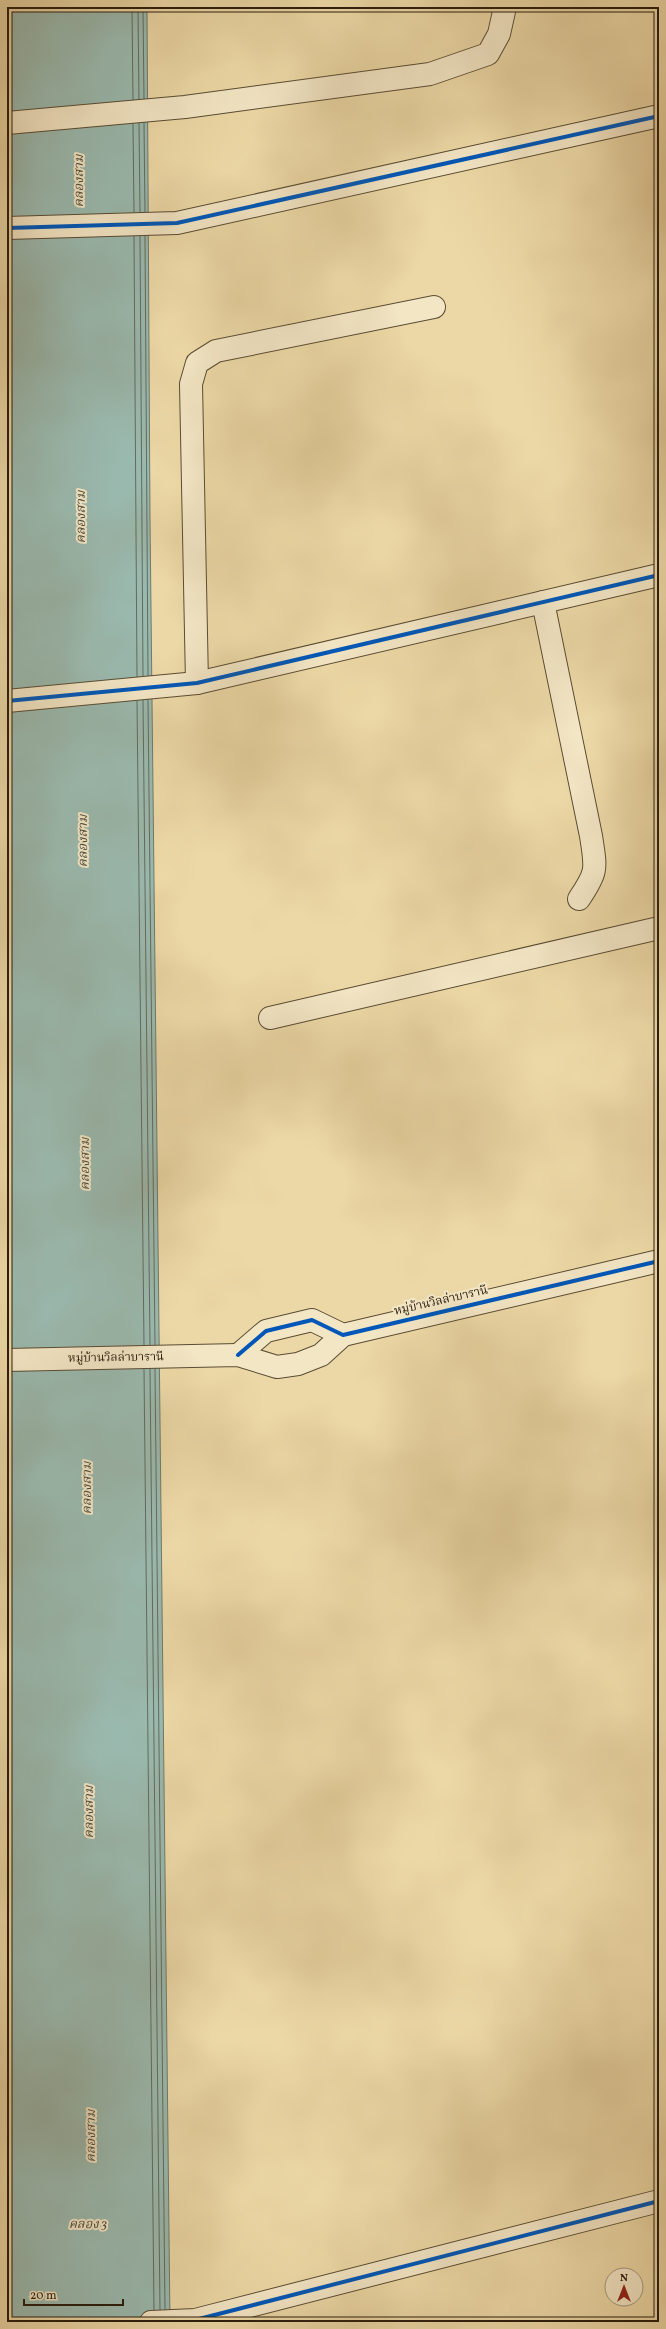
<svg xmlns="http://www.w3.org/2000/svg" width="666" height="2329" font-family="Vollkorn,'Noto Serif Thai',serif">
<style>
.water{fill:#9ab9ae;stroke:#6d7b6e}
.lines{fill:none;stroke-linecap:round;stroke-linejoin:round}
.shore{stroke:#626b5e;stroke-width:1}
.minor-casing{stroke:#5a4c34;stroke-width:24}
.minor{stroke:#f3e6c5;stroke-width:22}
.cycleway-casing{stroke:#f3e6c5;stroke-width:6}
.cycleway{stroke:#0057b8;stroke-width:4}
.labels{text-anchor:middle;dominant-baseline:central;stroke-width:4;stroke-linejoin:round;paint-order:stroke}
.street-label{font-size:12px;fill:#291d0e;stroke:#f3e6c5}
.water-label{font-size:13px;font-style:italic;fill:#4b4c3e;stroke:#f3e6c5}
</style>
<rect width="100%" height="100%" fill="#ecd8a6"/>
<filter id="stains"><feTurbulence type="fractalNoise" baseFrequency=".005" numOctaves="4"/><feColorMatrix values="0 0 0 0 .2 0 0 0 0 .09 0 0 0 0 .02 0 0 0 .5 -.17"/></filter>
<radialGradient id="worn" r=".72"><stop offset=".6" stop-color="#630" stop-opacity="0"/><stop offset="1" stop-color="#630" stop-opacity=".3"/></radialGradient>
<polygon class="water" points="7,7 147,7 150,519 170,2322 7,2322"/>
<g class="lines">
<g class="shore">
<polyline points="132,7 133,100"/>
<polyline points="138,7 139,99"/>
<polyline points="143,7 144,99"/>
<polyline points="139,123 140,212"/>
<polyline points="144,123 145,212"/>
<polyline points="133,124 134,212"/>
<polyline points="134,236 137,677"/>
<polyline points="140,236 143,676"/>
<polyline points="145,236 148,676"/>
<polyline points="143,700 150,1345"/>
<polyline points="148,700 155,1345"/>
<polyline points="137,701 144,1345"/>
<polyline points="144,1369 154,2310"/>
<polyline points="150,1369 160,2310"/>
<polyline points="155,1369 165,2309"/>
</g>
<defs>
<g id="minor">
<polyline points="7,123 185,107 430,74 488,54 499,34 505,7"/>
<polyline points="7,228 177,223 659,116"/>
<path d="M543,602L591,836C596,869 598,871 579,899"/>
<polyline points="197,683 191,384 197,363 216,351 434,307"/>
<polyline points="7,701 197,683 659,575"/>
<polyline points="270,1018 659,928"/>
<polyline points="238,1355 266,1331 312,1320 343,1335 659,1261"/>
<polyline points="7,1360 238,1355 277,1367 298,1364 321,1355 343,1335"/>
<polyline points="151,2322 195,2320 659,2201"/>
</g>
</defs>
<use href="#minor" class="minor-casing"/>
<use href="#minor" class="minor"/>
<defs>
<g id="cycleway">
<polyline points="7,228 177,223 659,116"/>
<polyline points="7,701 197,683 659,575"/>
<polyline points="238,1355 266,1331 312,1320 343,1335 659,1261"/>
<polyline points="151,2322 195,2320 659,2201"/>
</g>
</defs>
<use href="#cycleway" class="cycleway-casing"/>
<use href="#cycleway" class="cycleway"/>
</g>
<g class="labels">
<g class="street-label">
<text transform="translate(441 1301) rotate(-13)">หมู่บ้านวิลล่าบารานี</text>
<text transform="translate(116 1358) rotate(-1)">หมู่บ้านวิลล่าบารานี</text>
</g>
<g class="water-label">
<text transform="translate(80 181) rotate(-90)">คลองสาม</text>
<text transform="translate(82 517) rotate(-90)">คลองสาม</text>
<text transform="translate(84 841) rotate(-90)">คลองสาม</text>
<text transform="translate(86 1164) rotate(-90)">คลองสาม</text>
<text transform="translate(88 1488) rotate(-90)">คลองสาม</text>
<text transform="translate(90 1812) rotate(-90)">คลองสาม</text>
<text transform="translate(92 2136) rotate(-90)">คลองสาม</text>
<text x="88" y="2225">คลอง 3</text>
</g>
</g>
<rect width="666" height="2329" fill="none" stroke="#ecd8a6" stroke-width="24"/>
<rect x="8" y="8" width="650" height="2313" fill="none" stroke="#291d0e" stroke-width="2"/>
<rect x="12" y="12" width="642" height="2305" fill="none" stroke="#291d0e"/>
<g transform="translate(624 2287)"><circle r="19" fill="#f3e6c5" stroke="#a2967c"/>
<path d="M0-3L7 15L0 10L-7 15Z" fill="#8f2418"/>
<text y="-6" font-size="11" font-weight="bold" text-anchor="middle" fill="#291d0e">N</text>
</g>
<path d="M24 2299v6h99v-6" fill="none" stroke="#291d0e" stroke-width="2"/>
<text x="30" y="2299" font-size="12" fill="#291d0e" stroke="#f3e6c5" stroke-width="3" paint-order="stroke">20 m</text>
<rect width="100%" height="100%" filter="url(#stains)"/>
<rect width="100%" height="100%" fill="url(#worn)"/>
</svg>
